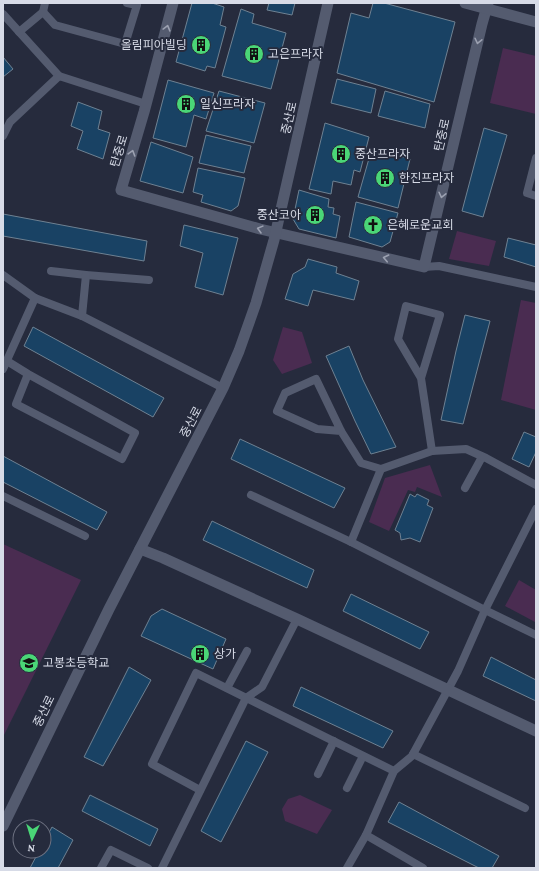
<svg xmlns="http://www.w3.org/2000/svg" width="539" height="871" font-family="'Crimson Pro','Noto Sans KR',serif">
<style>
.green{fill:#4a2c51}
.building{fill:#194264;stroke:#6e8192}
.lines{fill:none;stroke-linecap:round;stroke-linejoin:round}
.service{stroke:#545b6f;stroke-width:8}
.minor{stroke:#545b6f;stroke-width:11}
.tertiary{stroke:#545b6f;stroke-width:11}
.secondary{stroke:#545b6f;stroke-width:11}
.oneway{stroke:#9ca1b1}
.labels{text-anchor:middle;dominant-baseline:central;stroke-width:4;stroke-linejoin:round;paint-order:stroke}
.poi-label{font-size:12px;fill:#d7dbe7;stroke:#262b3d;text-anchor:start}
.street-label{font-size:12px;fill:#d7dbe7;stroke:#262b3d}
</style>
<rect width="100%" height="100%" fill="#262b3d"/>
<g class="green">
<polygon points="503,48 536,56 536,114 490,103"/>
<polygon points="457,231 496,241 489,266 449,259"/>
<polygon points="521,300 536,303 536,410 501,400"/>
<polygon points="283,327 302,332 312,363 282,374 273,360"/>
<polygon points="430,465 442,497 417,487 415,492 408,490 389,531 369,522 385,478"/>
<polygon points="3,544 81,580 3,737"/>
<polygon points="519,580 536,590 536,620 535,622 505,606"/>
<polygon points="300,795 332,810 317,834 285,821 282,809 288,799"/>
</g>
<g class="building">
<polygon points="192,3 212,3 224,7 220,25 226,27 215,68 207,66 205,71 176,62"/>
<polygon points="269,3 295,3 292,15 267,10"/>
<polygon points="373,3 384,3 455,22 434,102 337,73 351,13 369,18"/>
<polygon points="241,9 254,14 252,23 286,33 271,89 222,76"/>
<polygon points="3,57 13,69 3,77"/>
<polygon points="337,79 376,89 371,113 331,103"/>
<polygon points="168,80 214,93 206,119 194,115 186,147 153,138"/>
<polygon points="219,91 265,103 254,143 206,131"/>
<polygon points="385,91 430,104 425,128 378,116"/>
<polygon points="78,102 102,111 98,129 110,133 103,159 77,149 83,131 71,126"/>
<polygon points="325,123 369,137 360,172 354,170 351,185 333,181 331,194 309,189"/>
<polygon points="484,128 507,135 483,217 462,211"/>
<polygon points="206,135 251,146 244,173 199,163"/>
<polygon points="151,142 193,157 183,193 140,181"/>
<polygon points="372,148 410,159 398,208 358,197"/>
<polygon points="198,168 245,178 238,206 231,211 201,202 203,195 193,192"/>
<polygon points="299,190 329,199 328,207 334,208 333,214 340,216 336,238 299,229 293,219"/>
<polygon points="356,202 398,213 390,242 382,247 349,237"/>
<polygon points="3,214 147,241 144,261 3,236"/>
<polygon points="184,225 238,238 223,295 195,287 203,253 180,246"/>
<polygon points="508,238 536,245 536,267 504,257"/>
<polygon points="308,259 337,267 336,273 359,281 354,300 313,290 308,306 285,299 293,274 305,267"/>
<polygon points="465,315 490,321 463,424 441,420 456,351"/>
<polygon points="33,327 164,398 153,417 24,346"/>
<polygon points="349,346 363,380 396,447 371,454 355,421 326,356"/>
<polygon points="524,432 536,437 536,452 529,467 512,459"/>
<polygon points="240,439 345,488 334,508 231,459"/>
<polygon points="3,456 107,512 97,530 3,482"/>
<polygon points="410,494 415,497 417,494 429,500 427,505 433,508 420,542 410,538 401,540 400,533 395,530"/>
<polygon points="212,521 314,570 307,588 203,540"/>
<polygon points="351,594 429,632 420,649 343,611"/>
<polygon points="162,609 226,639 213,669 141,636 151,616"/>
<polygon points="491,657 536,680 536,701 483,676"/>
<polygon points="129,667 151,680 103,766 84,757"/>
<polygon points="301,687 393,731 383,748 293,706"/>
<polygon points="246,741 268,752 221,842 201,831"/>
<polygon points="90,795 158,829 150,846 82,811"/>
<polygon points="399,802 499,856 492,868 479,868 388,822"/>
<polygon points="52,827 73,840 58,868 30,868 39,851 44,851 44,842"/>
</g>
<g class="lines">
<g class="service">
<polyline points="43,12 55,25 125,44 137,5 127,3"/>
<polyline points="3,14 59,76"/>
<polyline points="19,32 43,12 45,3"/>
<polyline points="3,136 10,122 59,76 146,104"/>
<polyline points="536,158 527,193 536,196"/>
<polyline points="424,267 439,266 536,287"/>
<polyline points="51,271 86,275 149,280"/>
<polyline points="3,275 35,298 82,316 223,388"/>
<polyline points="82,316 86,275"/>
<polyline points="7,361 28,374 135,433 122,459 16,404 28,374"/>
<polyline points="3,369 35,298"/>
<polyline points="421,378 440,315 406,306 398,339 421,378 432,451"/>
<polyline points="341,431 317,429 277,411 285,393 316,379 341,431 361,463 381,469"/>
<polyline points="465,488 482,457"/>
<polyline points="251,495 351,542 485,610 536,635"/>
<polyline points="3,496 85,536"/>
<polyline points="351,542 381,469 432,451 466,449 486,458 536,485"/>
<polyline points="227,688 247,651"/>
<polyline points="413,754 525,808"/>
<polyline points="318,774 334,741"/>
<polyline points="347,788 363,756"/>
<polyline points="200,790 152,764 196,673 394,771"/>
<polyline points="366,835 423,868"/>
<polyline points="101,868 111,850 148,868"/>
<polyline points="162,868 246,698 262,687 297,619"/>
<polyline points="347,868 366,835 394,771 412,756 458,671 485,610 536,509"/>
</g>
<polyline class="minor" points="173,3 144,112 121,190 260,229 424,267 482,24 488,3"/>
<polyline class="tertiary" points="140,549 163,558 297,619 536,731"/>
<g class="secondary">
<polyline points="465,3 536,22"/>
<polyline points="3,826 109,609 223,388 239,351 256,303 274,240 328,3"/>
</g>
</g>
<defs><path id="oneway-chevron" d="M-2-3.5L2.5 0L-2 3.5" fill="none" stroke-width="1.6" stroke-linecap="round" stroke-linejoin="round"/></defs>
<g class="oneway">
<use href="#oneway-chevron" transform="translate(167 28) rotate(-75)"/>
<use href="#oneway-chevron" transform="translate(478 41) rotate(103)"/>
<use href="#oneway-chevron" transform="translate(132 153) rotate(-73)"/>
<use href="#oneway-chevron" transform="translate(442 195) rotate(103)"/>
<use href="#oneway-chevron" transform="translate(260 229) rotate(-165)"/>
<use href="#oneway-chevron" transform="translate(386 258) rotate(-167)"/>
</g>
<defs>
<symbol id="building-disc" viewBox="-11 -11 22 22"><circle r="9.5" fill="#4ad677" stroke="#262b3d"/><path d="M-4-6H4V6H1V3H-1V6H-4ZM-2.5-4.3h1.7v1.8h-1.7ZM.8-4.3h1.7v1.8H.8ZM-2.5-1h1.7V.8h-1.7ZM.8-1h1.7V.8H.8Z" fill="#111"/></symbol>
<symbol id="church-disc" viewBox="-11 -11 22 22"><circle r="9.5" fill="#4ad677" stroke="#262b3d"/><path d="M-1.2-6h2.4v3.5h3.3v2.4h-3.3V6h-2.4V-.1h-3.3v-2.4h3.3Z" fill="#111"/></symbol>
<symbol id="school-disc" viewBox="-11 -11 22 22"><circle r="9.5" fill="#4ad677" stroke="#262b3d"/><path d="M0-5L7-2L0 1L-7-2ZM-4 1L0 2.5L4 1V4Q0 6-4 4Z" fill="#111"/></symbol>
</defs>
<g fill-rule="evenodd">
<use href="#building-disc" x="190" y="34" width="22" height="22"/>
<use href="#building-disc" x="243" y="43" width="22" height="22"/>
<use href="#building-disc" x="175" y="93" width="22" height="22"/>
<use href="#building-disc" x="330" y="143" width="22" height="22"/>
<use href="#building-disc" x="374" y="167" width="22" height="22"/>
<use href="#building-disc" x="304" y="204" width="22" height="22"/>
<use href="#church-disc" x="362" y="214" width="22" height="22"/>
<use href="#building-disc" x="189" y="643" width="22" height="22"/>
<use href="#school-disc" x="18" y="652" width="22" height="22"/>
</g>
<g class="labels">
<g class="poi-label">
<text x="187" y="45" text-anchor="end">올림피아빌딩</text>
<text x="268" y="54">고은프라자</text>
<text x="200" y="104">일신프라자</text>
<text x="355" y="154">중산프라자</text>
<text x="399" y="178">한진프라자</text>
<text x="301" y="215" text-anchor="end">중산코아</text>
<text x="387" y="225">은혜로운교회</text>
<text x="214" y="654">상가</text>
<text x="43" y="663">고봉초등학교</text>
</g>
<g class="street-label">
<text transform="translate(289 118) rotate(-77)">중산로</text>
<text transform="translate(442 135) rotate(-77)">탄중로</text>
<text transform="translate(119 151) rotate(-73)">탄중로</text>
<text transform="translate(191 422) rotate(-62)">중산로</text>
<text transform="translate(44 711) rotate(-64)">중산로</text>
</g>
</g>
<rect width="539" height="871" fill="none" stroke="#d7dbe7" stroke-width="8"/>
<g transform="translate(32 839) rotate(184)"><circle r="19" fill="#262b3d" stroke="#6d7181"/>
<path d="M0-3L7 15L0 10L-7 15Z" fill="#4ad677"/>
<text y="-6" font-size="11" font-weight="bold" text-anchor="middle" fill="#d7dbe7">N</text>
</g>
</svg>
